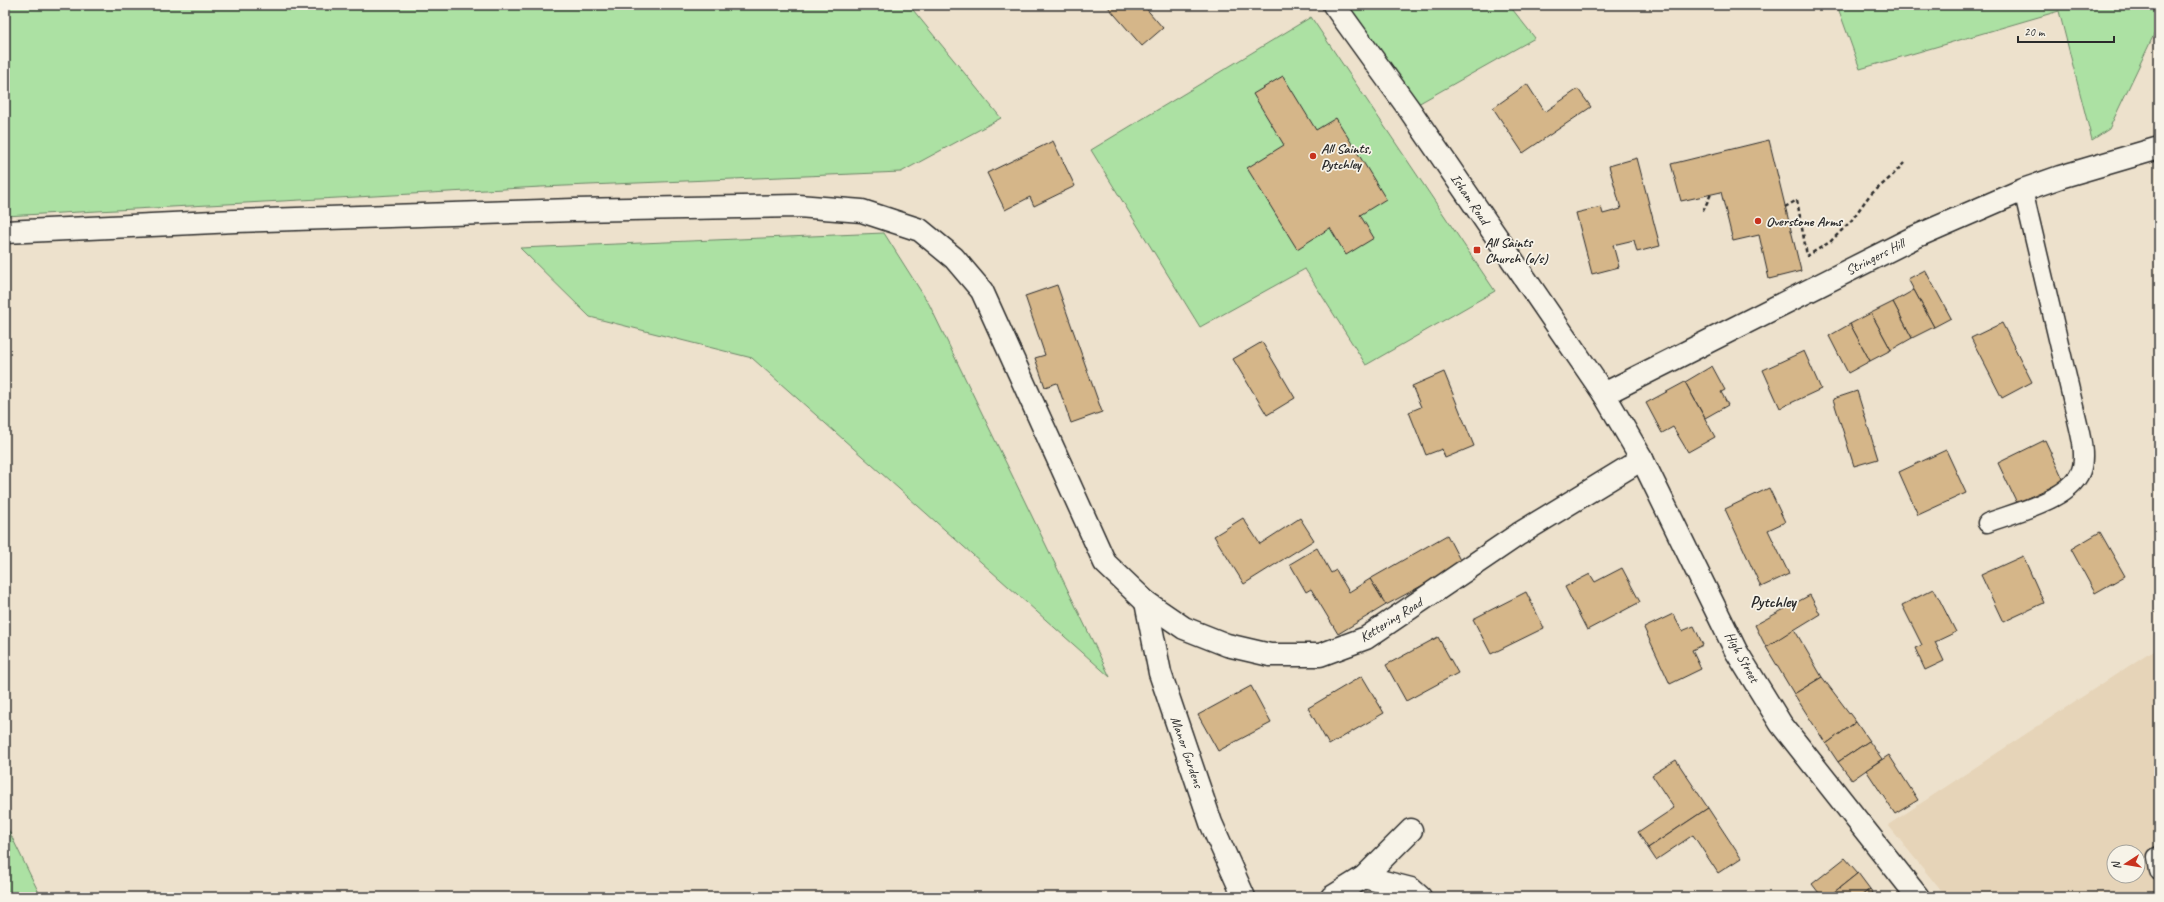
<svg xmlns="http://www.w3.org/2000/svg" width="2164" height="902" font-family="Caveat,sans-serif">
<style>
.built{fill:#e6d4b8;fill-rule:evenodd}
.green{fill:#ace1a3;stroke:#6c8667}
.building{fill:#d5b689;stroke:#2b2b2b}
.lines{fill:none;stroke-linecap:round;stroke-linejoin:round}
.service-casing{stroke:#2b2b2b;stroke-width:21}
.minor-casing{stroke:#2b2b2b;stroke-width:25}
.tertiary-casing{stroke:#2b2b2b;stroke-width:25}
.path{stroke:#2b2b2b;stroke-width:2.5;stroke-dasharray:4 3;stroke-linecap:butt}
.service{stroke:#f7f3e8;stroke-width:18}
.minor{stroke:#f7f3e8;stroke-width:22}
.tertiary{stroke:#f7f3e8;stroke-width:22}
.poi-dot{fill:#c8321e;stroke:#f7f3e8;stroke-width:1.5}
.labels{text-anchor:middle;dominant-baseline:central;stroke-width:3.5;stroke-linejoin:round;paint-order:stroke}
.poi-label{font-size:14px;font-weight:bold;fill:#2b2b2b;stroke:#f7f3e8;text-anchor:start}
.street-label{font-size:14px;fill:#2b2b2b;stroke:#f7f3e8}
.quarter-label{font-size:16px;font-weight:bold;fill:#2b2b2b;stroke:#f7f3e8}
</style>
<rect width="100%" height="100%" fill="#ede1cc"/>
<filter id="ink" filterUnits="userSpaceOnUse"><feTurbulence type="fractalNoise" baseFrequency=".025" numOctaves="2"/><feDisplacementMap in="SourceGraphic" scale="8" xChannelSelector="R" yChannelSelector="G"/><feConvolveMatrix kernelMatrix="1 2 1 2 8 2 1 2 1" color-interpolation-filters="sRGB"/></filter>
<g filter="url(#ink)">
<path class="built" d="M2159,649V897H1946L1888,825L2147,654ZM2114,852H2138V876H2114Z"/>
<g class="green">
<polygon points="5,5 909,5 1001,118 901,172 541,187 5,216"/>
<polygon points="1340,5 1509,5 1535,38 1409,109"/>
<polygon points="1837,5 2159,5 2159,24 2109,129 2092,140 2059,11 1860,69"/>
<polygon points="1311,17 1495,291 1366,365 1305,269 1200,327 1091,150"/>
<polygon points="884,233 929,304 1110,677 752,358 590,317 520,248"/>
<polygon points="5,823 41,897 5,897"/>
</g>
<g class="building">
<polygon points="1111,5 1143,5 1163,28 1142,46 1108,7"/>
<polygon points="1283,76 1316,130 1336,118 1386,199 1360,215 1374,238 1346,255 1330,228 1297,249 1247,168 1284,145 1253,94"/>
<polygon points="1527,84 1545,112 1578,89 1591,107 1523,153 1493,108"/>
<polygon points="1769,140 1801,271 1769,279 1759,235 1733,241 1721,192 1681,201 1671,164"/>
<polygon points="1053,141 1075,186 1034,206 1030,197 1005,210 987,173"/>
<polygon points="1637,158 1660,246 1637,252 1634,240 1613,245 1619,267 1592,274 1576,213 1601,207 1603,214 1621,209 1609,166"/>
<polygon points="1925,270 1951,318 1934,327 1908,279"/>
<polygon points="1057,285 1102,412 1071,423 1057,383 1045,387 1035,358 1045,355 1025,296"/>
<polygon points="1914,290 1934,327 1912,338 1893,302"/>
<polygon points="1893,302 1912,338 1891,350 1871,313"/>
<polygon points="1871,313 1891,350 1870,361 1850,324"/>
<polygon points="2002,323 2032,382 2002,398 1971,338"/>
<polygon points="1850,324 1870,361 1848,373 1829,336"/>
<polygon points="1262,342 1295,398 1267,415 1233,359"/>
<polygon points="1804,351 1821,389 1780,408 1763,370"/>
<polygon points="1712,366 1725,390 1721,392 1728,405 1705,418 1685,382"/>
<polygon points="1444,372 1474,446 1445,458 1442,449 1426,455 1409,412 1421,407 1412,386"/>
<polygon points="1685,382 1715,437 1688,452 1673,427 1662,433 1646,403"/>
<polygon points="1857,391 1878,459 1854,466 1833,399"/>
<polygon points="2045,440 2064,481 2017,503 1998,463"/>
<polygon points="1946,450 1966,493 1918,515 1899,472"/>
<polygon points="1769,488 1785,522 1768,530 1789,574 1761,587 1725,509"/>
<polygon points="1243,518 1260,544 1300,518 1314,540 1244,584 1214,536"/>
<polygon points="2100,532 2125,576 2095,593 2071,549"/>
<polygon points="1447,535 1462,564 1386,605 1370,579"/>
<polygon points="1317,548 1331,573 1336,570 1349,592 1370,579 1386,605 1338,634 1311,589 1306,592 1290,564"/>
<polygon points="2023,556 2044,603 2003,622 1981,575"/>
<polygon points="1622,568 1640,602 1587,630 1565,587 1590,574 1595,582"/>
<polygon points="1934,589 1956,632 1935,642 1944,661 1925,670 1915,648 1922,645 1902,605"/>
<polygon points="1526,592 1544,628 1491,654 1473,619"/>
<polygon points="1810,595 1820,614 1766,647 1755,625"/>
<polygon points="1673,614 1682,631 1694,626 1703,645 1692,650 1701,669 1670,684 1644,628"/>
<polygon points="1794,629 1822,677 1794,694 1766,647"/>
<polygon points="1438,637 1458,673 1406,701 1386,665"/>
<polygon points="1362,676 1384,713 1329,745 1308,708"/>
<polygon points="1822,677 1856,722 1826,744 1794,694"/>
<polygon points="1251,686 1271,723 1218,751 1198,715"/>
<polygon points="1856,722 1869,741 1838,762 1826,744"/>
<polygon points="1869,741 1882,759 1852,780 1838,762"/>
<polygon points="1889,755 1918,800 1895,814 1866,770"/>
<polygon points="1676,760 1708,808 1648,848 1638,832 1674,808 1652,775"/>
<polygon points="1708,808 1741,858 1718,873 1693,835 1656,860 1648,848"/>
<polygon points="1845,858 1858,873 1828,897 1822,897 1812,884"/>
<polygon points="1858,873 1870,889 1860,897 1828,897"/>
<polygon points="1870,889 1876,897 1860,897"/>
</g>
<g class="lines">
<defs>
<g id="service">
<path d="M1987,523C2015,512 2075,499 2082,467C2085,453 2081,437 2078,424L2023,190"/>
<polyline points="2159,856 2157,857 2159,871"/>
</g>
<g id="minor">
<polyline points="1604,394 1915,237 2023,190 2060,177 2159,148"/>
<polyline points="1146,602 1160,673 1211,823 1244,897"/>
<polyline points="1364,877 1411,830"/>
<polyline points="1332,897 1364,877 1411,889 1420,897"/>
</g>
<g id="tertiary">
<polyline points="1334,5 1409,109 1604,394 1642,459 1736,651 1781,724 1918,897"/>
<polyline points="5,232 235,221 574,210 798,206 862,211 920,230 954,258 982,291 1105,563 1146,602 1184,628 1227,645 1270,655 1320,655 1366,638 1519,534 1642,459"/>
</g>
</defs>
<use href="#service" class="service-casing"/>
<use href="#minor" class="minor-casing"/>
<use href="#tertiary" class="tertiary-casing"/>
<g class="path">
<polyline points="1785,207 1797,200 1807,256 1830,242 1851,221 1869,196 1892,176 1904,163"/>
<polyline points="1703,211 1711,194"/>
</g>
<use href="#service" class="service"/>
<use href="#minor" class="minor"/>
<use href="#tertiary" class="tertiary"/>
</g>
</g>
<g class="poi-dot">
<circle cx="1313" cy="156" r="4"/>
<circle cx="1758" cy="221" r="4"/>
<rect x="1473" y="246" width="8" height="8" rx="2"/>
</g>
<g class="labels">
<g class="poi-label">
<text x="1321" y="148">All Saints,<tspan x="1321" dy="16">Pytchley</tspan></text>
<text x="1766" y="221">Overstone Arms</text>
<text x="1485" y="242">All Saints<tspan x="1485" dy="16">Church (o/s)</tspan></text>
</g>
<g class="street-label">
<text transform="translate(1470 199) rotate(56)">Isham Road</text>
<text transform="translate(1875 257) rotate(-27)">Stringers Hill</text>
<text transform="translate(1391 620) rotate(-32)">Kettering Road</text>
<text transform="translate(1742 657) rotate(61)">High Street</text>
<text transform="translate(1187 752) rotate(71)">Manor Gardens</text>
</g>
<g class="quarter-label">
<text x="1773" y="602">Pytchley</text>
</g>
</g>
<rect width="2164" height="902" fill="none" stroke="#f7f3e8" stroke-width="20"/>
<rect x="10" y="10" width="2144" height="882" fill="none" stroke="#2b2b2b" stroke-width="1.5" filter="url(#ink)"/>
<g transform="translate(2126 864) rotate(258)"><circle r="19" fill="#f7f3e8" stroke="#a5a39c"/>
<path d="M0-3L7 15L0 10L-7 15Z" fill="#c8321e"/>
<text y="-6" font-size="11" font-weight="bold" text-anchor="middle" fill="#2b2b2b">N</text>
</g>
<path d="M2018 36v6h96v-6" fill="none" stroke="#2b2b2b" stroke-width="2"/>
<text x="2024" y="36" font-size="12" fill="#2b2b2b" stroke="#f7f3e8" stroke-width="3" paint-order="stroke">20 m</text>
</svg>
